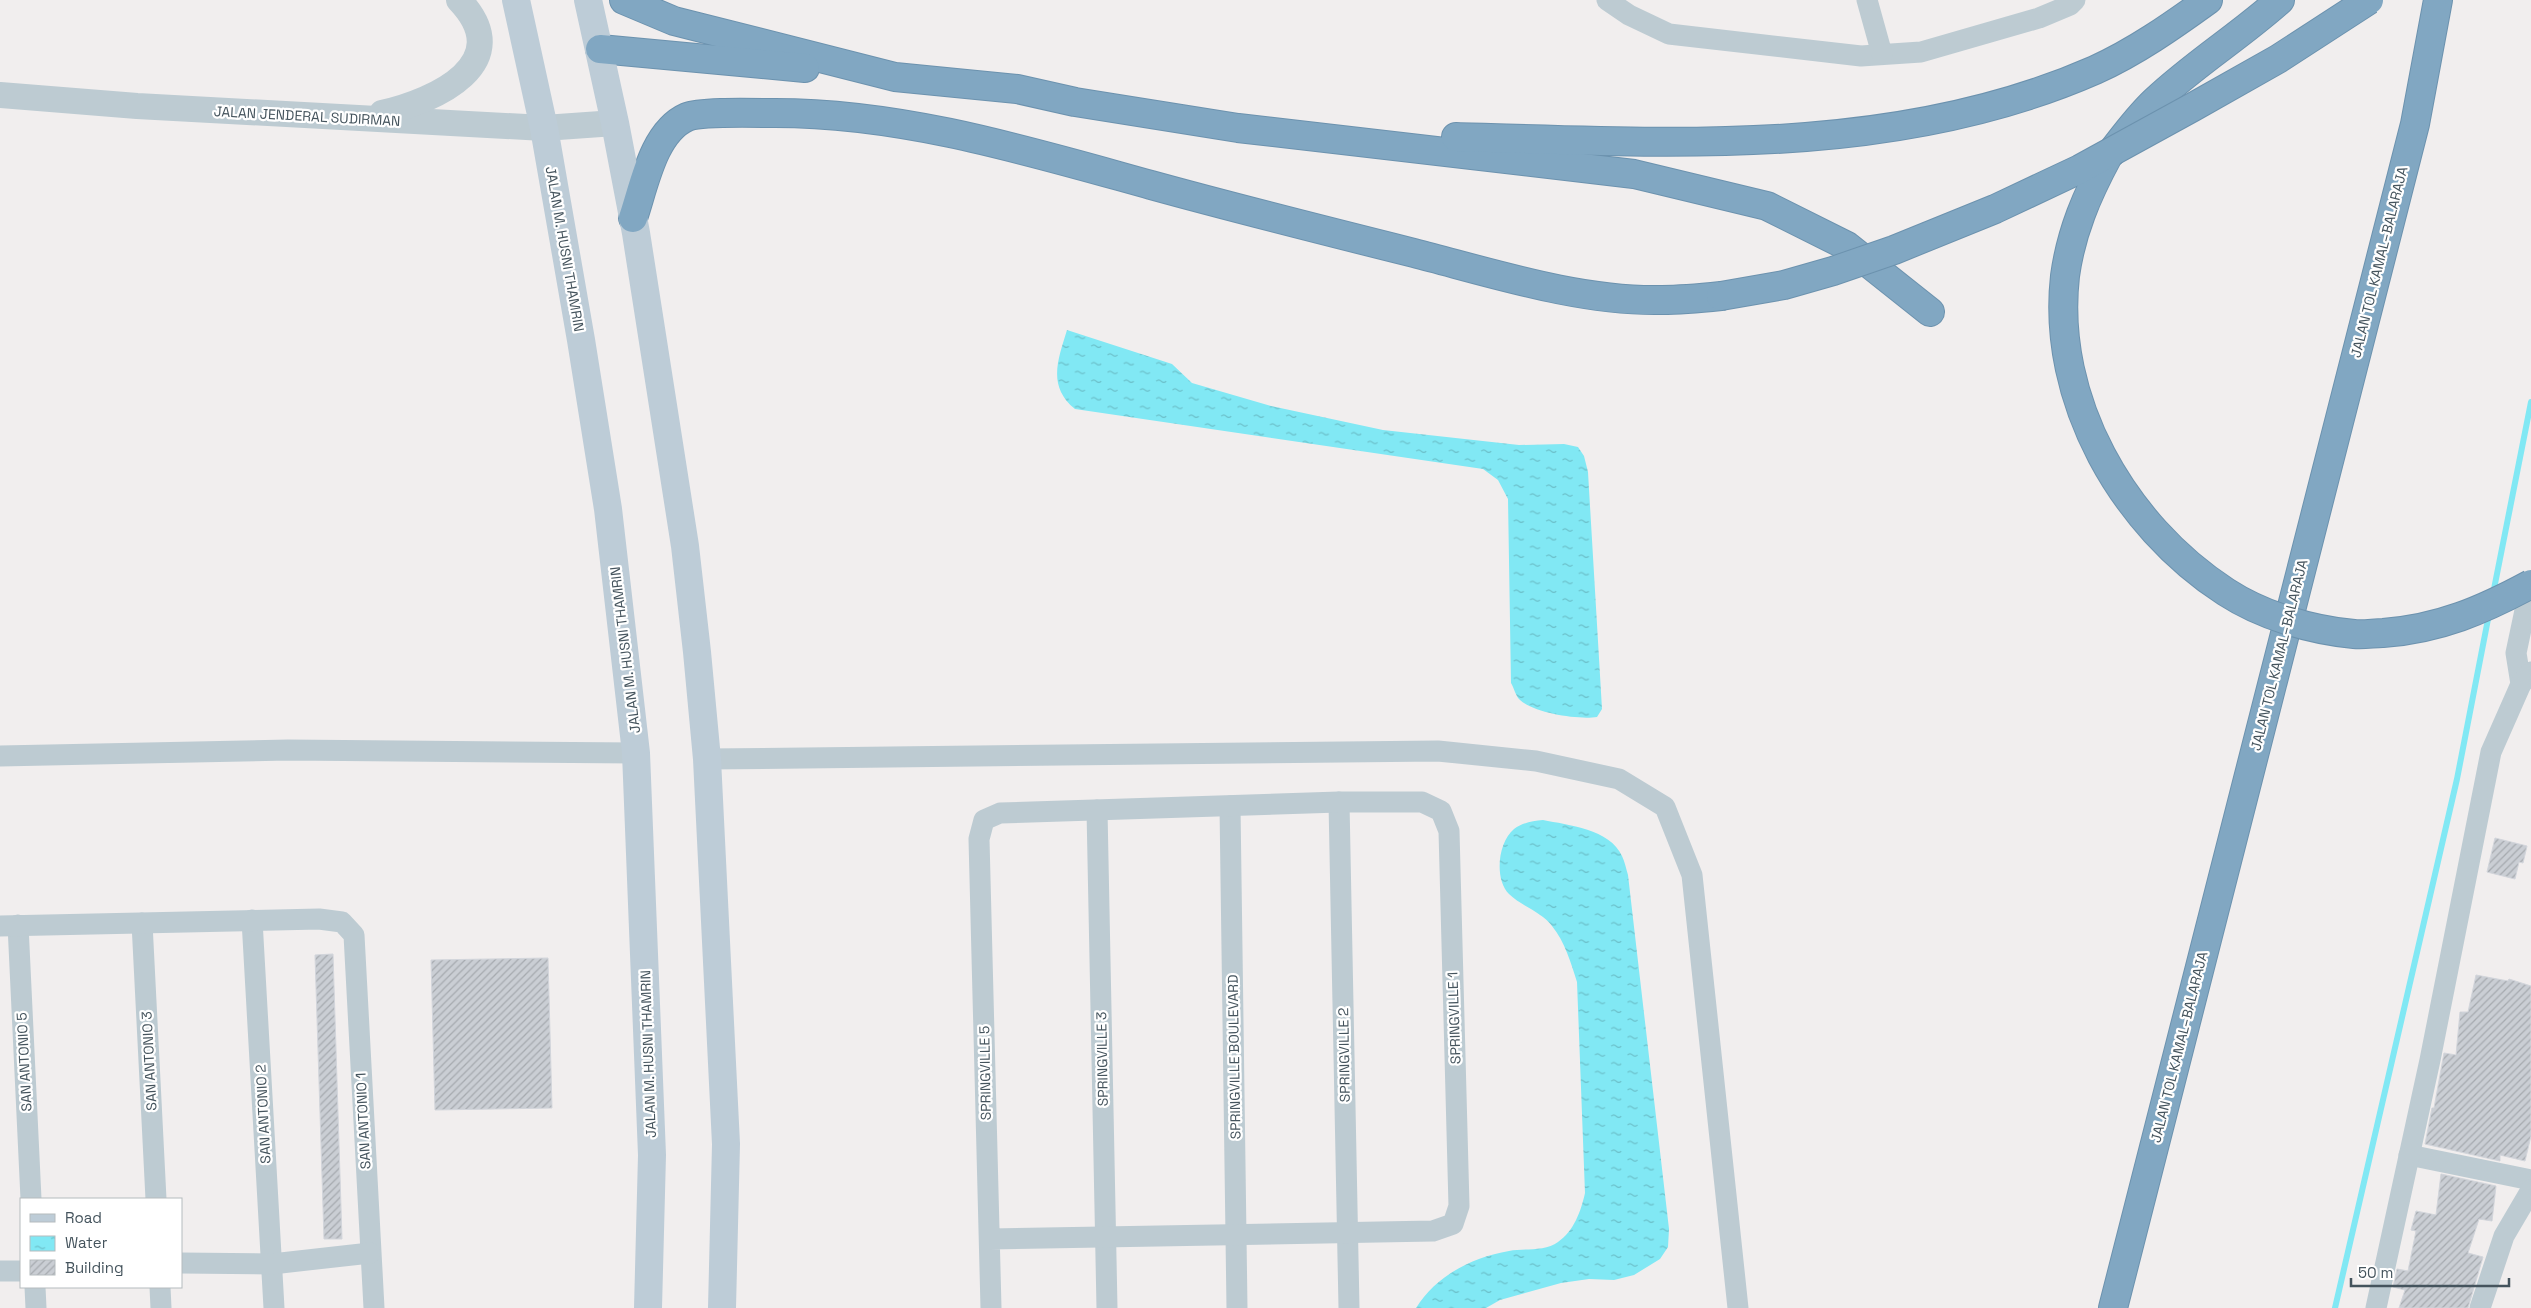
<svg xmlns="http://www.w3.org/2000/svg" width="2531" height="1308" font-family="'Space Grotesk',sans-serif">
<style>
.water{fill:url(#water-ripples)}
.lines{fill:none;stroke-linecap:round;stroke-linejoin:round}
.stream{stroke:#81e8f4;stroke-width:6}
.building{fill:url(#building-hatch);stroke:#d2d5db}
.motorway-casing{stroke:#6c92ae;stroke-width:30}
.minor{stroke:#bdcbd2;stroke-width:21}
.tertiary{stroke:#bdcbd2;stroke-width:26}
.secondary{stroke:#bdccd7;stroke-width:28}
.motorway{stroke:#81a7c2;stroke-width:28}
.motorway-bridge-casing{stroke:#6c92ae;stroke-width:30;stroke-linecap:butt}
.motorway-bridge{stroke:#81a7c2;stroke-width:28}
.labels{text-anchor:middle;dominant-baseline:central;stroke-width:4.5;stroke-linejoin:round;paint-order:stroke}
.street-label{font-size:14px;fill:#45545d;stroke:#fff}
</style>
<defs>
<pattern id="water-ripples" width="26" height="14" patternUnits="userSpaceOnUse" patternTransform="scale(1.25)"><rect width="26" height="14" fill="#81e8f4"/><path d="M2 4q2-2 4 0t4 0M15 11q2-2 4 0t4 0" fill="none" stroke="#6bbfc9"/></pattern>
<pattern id="building-hatch" width="6" height="6" patternUnits="userSpaceOnUse" patternTransform="scale(1.25)"><rect width="6" height="6" fill="#caced4"/><path d="M-1 1l2-2M0 6l6-6M5 7l2-2" fill="none" stroke="#a6aaaf"/></pattern>
</defs>
<rect width="100%" height="100%" fill="#f1eeee"/>
<g class="water">
<path d="M1067,330L1172,364L1192,383L1271,406L1383,430L1519,445L1564,444L1578,447L1584,456L1588,472L1602,709L1597,717C1578,720 1534,713 1520,700C1516,697 1514,688 1511,683L1508,499L1498,480L1483,469L1075,409C1047,386 1058,360 1067,330Z"/>
<path d="M1543,820C1568,825 1610,829 1622,856C1625,862 1626,869 1628,875L1669,1229L1668,1247L1660,1259L1634,1275L1614,1280L1589,1279L1561,1283L1500,1300L1486,1308H1416C1436,1276 1472,1257 1509,1251C1523,1248 1545,1252 1558,1242C1574,1231 1581,1211 1585,1193L1577,982C1571,963 1565,942 1552,926C1542,912 1521,906 1509,894C1494,879 1498,842 1514,829C1522,823 1532,821 1543,820Z"/>
</g>
<g class="lines">
<g class="stream">
<polyline points="2493,594 2531,402"/>
<polyline points="2335,1308 2457,779 2489,614"/>
</g>
</g>
<g class="building">
<polygon points="2495,838 2527,846 2523,863 2519,862 2515,879 2487,872"/>
<polygon points="333,954 342,1239 324,1239 315,955"/>
<polygon points="548,958 552,1108 435,1110 431,960"/>
<polygon points="2476,975 2508,981 2509,979 2531,986 2531,1136 2525,1161 2500,1155 2500,1161 2425,1144 2432,1108 2434,1108 2444,1053 2456,1055 2460,1012 2468,1012"/>
<polygon points="2441,1174 2496,1186 2492,1221 2479,1219 2468,1253 2483,1257 2468,1308 2399,1308 2405,1290 2393,1287 2397,1269 2408,1271 2416,1231 2411,1230 2416,1211 2436,1215"/>
</g>
<g class="lines">
<defs>
<g id="motorway">
<polyline points="624,0 674,21 895,77 1017,89 1075,102 1238,128 1634,174 1767,206 1847,246 1930,312"/>
<polyline points="600,49 805,68"/>
<path d="M1456,137C1670,143 1895,158 2095,70C2135,52 2172,26 2208,0"/>
<path d="M2111,153C2125,135 2138,117 2155,101C2194,64 2240,36 2280,0"/>
<path d="M633,218C644,186 653,132 687,117C701,111 757,113 775,113C904,113 1028,151 1151,185C1238,209 1326,231 1414,253C1492,273 1581,302 1662,300C1682,300 1702,298 1721,296"/>
<polyline points="2113,1308 2415,124 2438,0"/>
</g>
</defs>
<use href="#motorway" class="motorway-casing"/>
<g class="minor">
<polyline points="1607,0 1629,15 1669,34 1861,56 1921,52 2039,18 2070,5 2075,0"/>
<polyline points="1867,0 1882,54"/>
<polyline points="2521,684 2516,653 2531,582"/>
<polyline points="0,756 288,750 636,753"/>
<polyline points="707,759 1438,751 1536,761 1619,779 1665,807 1692,875 1738,1308"/>
<polyline points="1339,802 1349,1308"/>
<polyline points="1230,806 1237,1308"/>
<polyline points="1097,810 1107,1308"/>
<polyline points="252,920 274,1308"/>
<polyline points="142,923 156,1199"/>
<polyline points="18,925 31,1199"/>
<polyline points="0,926 319,919 342,922 354,935 374,1308"/>
<polyline points="2409,1155 2531,1180"/>
<polyline points="990,1239 1433,1231 1453,1224 1459,1206 1449,831 1441,811 1422,802 1339,802 1000,813 984,820 979,839 991,1308"/>
<polyline points="181,1263 272,1264 370,1253"/>
<polyline points="0,1271 21,1271"/>
<polyline points="35,1287 36,1308"/>
<polyline points="160,1287 161,1308"/>
<polyline points="2376,1308 2430,1060 2491,752 2521,684 2531,672"/>
<polyline points="2480,1308 2504,1236 2531,1190"/>
</g>
<g class="tertiary">
<polyline points="0,95 137,106 544,128 615,123"/>
<path d="M382,113C435,101 519,63 459,0"/>
</g>
<g class="secondary">
<polyline points="516,0 544,128 581,340 608,509 636,753 652,1155 648,1308"/>
<polyline points="588,0 615,123 636,233 685,546 697,652 707,759 726,1144 722,1308"/>
</g>
<use href="#motorway" class="motorway"/>
<defs>
<g id="motorway-bridge">
<path d="M2108,156C2087,195 2071,232 2065,276C2051,400 2123,525 2226,592C2263,616 2311,630 2354,634C2364,635 2374,633 2383,633C2439,629 2483,610 2531,584"/>
<polyline points="1721,296 1784,285 1833,271 1894,250 1995,209 2080,169 2193,107 2278,59 2369,0"/>
</g>
</defs>
<use href="#motorway-bridge" class="motorway-bridge-casing"/>
<use href="#motorway-bridge" class="motorway-bridge"/>
</g>
<g class="labels">
<g class="street-label">
<text transform="translate(307 116) rotate(3)">JALAN JENDERAL SUDIRMAN</text>
<text transform="translate(565 249) rotate(80)">JALAN M. HUSNI THAMRIN</text>
<text transform="translate(2379 262) rotate(-76)">JALAN TOL KAMAL–BALARAJA</text>
<text transform="translate(625 650) rotate(-97)">JALAN M. HUSNI THAMRIN</text>
<text transform="translate(2279 655) rotate(-76)">JALAN TOL KAMAL–BALARAJA</text>
<text transform="translate(1454 1018) rotate(-92)">SPRINGVILLE 1</text>
<text transform="translate(2179 1047) rotate(-76)">JALAN TOL KAMAL–BALARAJA</text>
<text transform="translate(648 1054) rotate(-92)">JALAN M. HUSNI THAMRIN</text>
<text transform="translate(1344 1055) rotate(-91)">SPRINGVILLE 2</text>
<text transform="translate(1234 1057) rotate(-91)">SPRINGVILLE BOULEVARD</text>
<text transform="translate(1102 1059) rotate(-91)">SPRINGVILLE 3</text>
<text transform="translate(149 1061) rotate(-93)">SAN ANTONIO 3</text>
<text transform="translate(24 1062) rotate(-93)">SAN ANTONIO 5</text>
<text transform="translate(985 1073) rotate(-91)">SPRINGVILLE 5</text>
<text transform="translate(263 1114) rotate(-93)">SAN ANTONIO 2</text>
<text transform="translate(363 1121) rotate(-93)">SAN ANTONIO 1</text>
</g>
</g>
<rect x="20" y="1198" width="162" height="90" fill="#ffffff" stroke="#b5bbbe"/>
<rect x="30" y="1214" width="25" height="8" fill="#bdccd7" stroke="#b5bbbe"/>
<text x="65" y="1223" font-size="15" fill="#45545d">Road</text>
<rect x="30" y="1236" width="25" height="15" fill="url(#water-ripples)" stroke="#b5bbbe"/>
<text x="65" y="1248" font-size="15" fill="#45545d">Water</text>
<rect x="30" y="1260" width="25" height="15" fill="url(#building-hatch)" stroke="#b5bbbe"/>
<text x="65" y="1273" font-size="15" fill="#45545d">Building</text>
<path d="M2351 1278v8h158v-8" fill="none" stroke="#45545d" stroke-width="2.5"/>
<text x="2358" y="1278" font-size="15" fill="#45545d" stroke="#ffffff" stroke-width="4" paint-order="stroke">50 m</text>
</svg>
